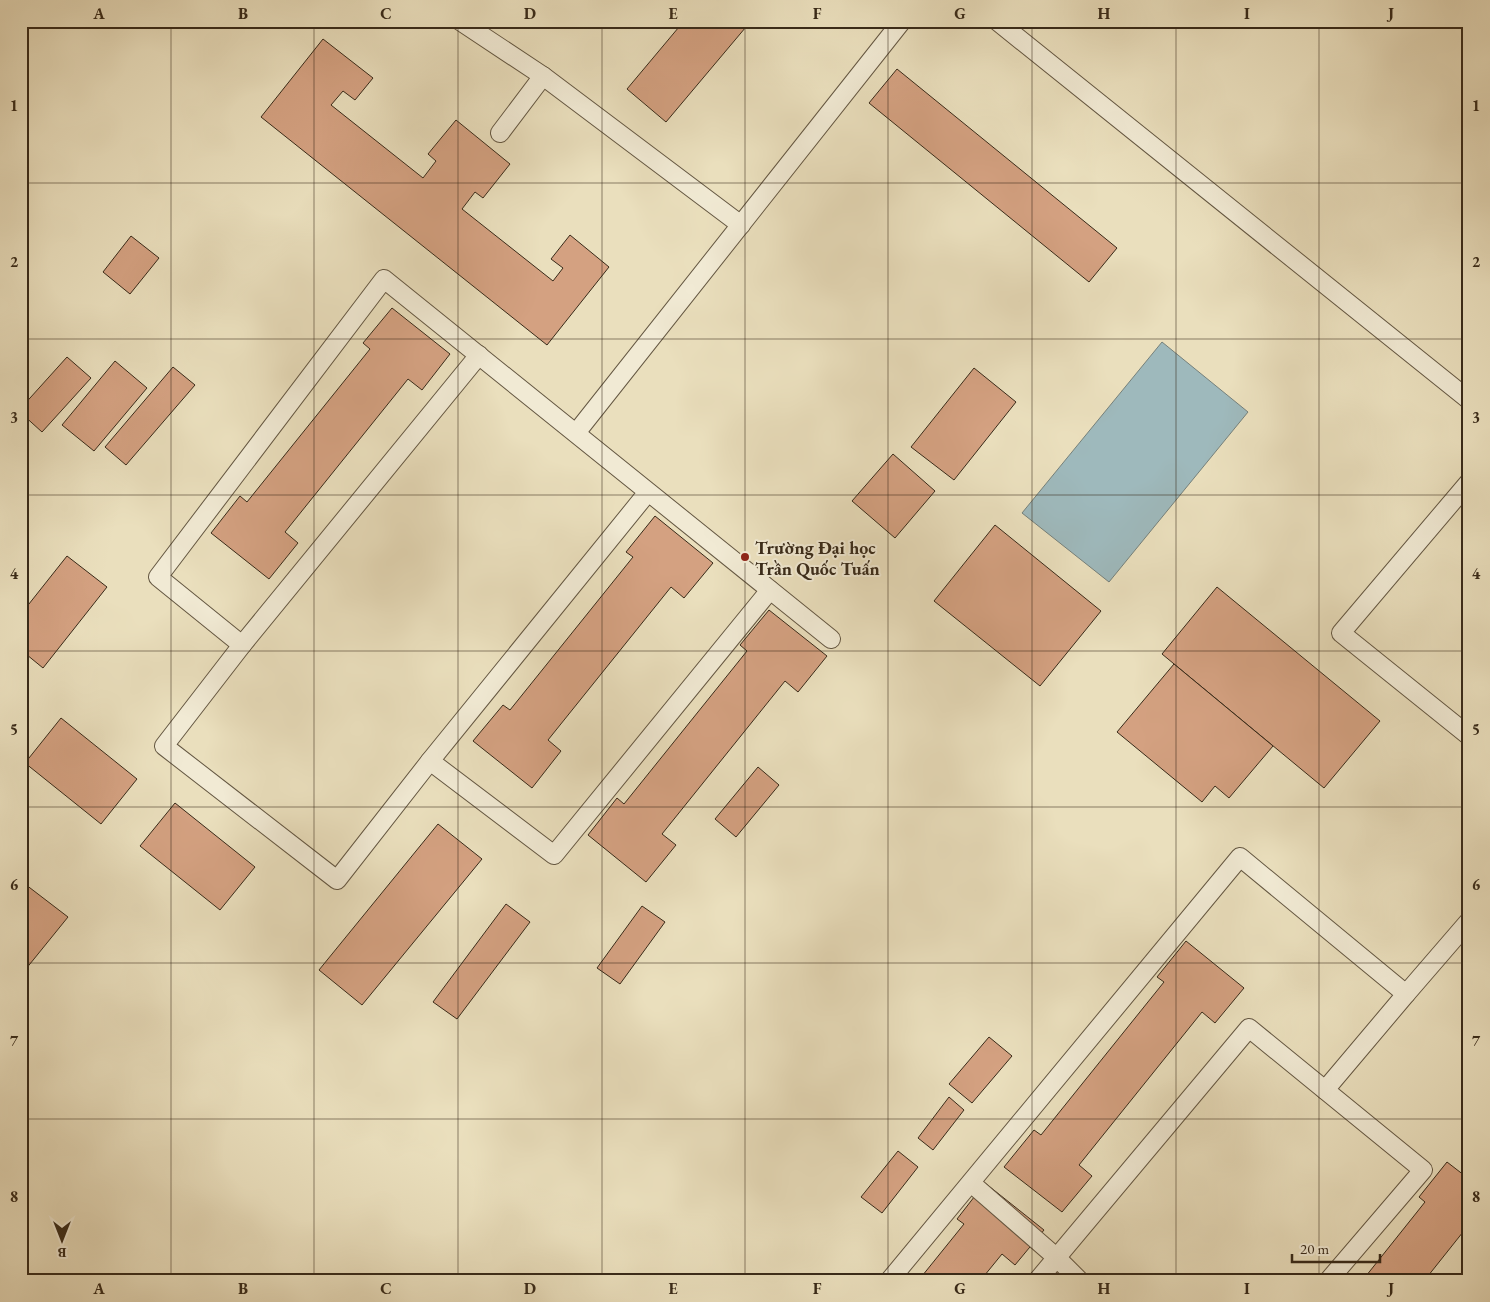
<svg xmlns="http://www.w3.org/2000/svg" width="1490" height="1302" font-family="'EB Garamond',serif">
<style>
.water{fill:#9eb9bc;stroke:#75807b}
.building{fill:#d4a181;stroke:#382a19}
.lines{fill:none;stroke-linecap:round;stroke-linejoin:round}
.service-casing{stroke:#645742;stroke-width:20}
.service{stroke:#f1ead4;stroke-width:18}
.grid{fill:none;stroke:#382a19;stroke-width:1;stroke-opacity:0.55}
.poi-dot{fill:#8f2418;stroke:#f1ead4;stroke-width:2}
.labels{text-anchor:middle;dominant-baseline:central;stroke-width:4;stroke-linejoin:round;paint-order:stroke}
.poi-label{font-size:18px;font-weight:bold;fill:#382a19;stroke:#f1ead4;text-anchor:start}
.neatline{fill:none;stroke:#382a19;stroke-width:2}
.grid-label{font-size:16px;text-anchor:middle;font-weight:bold;fill:#382a19}
</style>
<rect width="100%" height="100%" fill="#eadfbd"/>
<filter id="stains"><feTurbulence type="fractalNoise" baseFrequency=".004" numOctaves="4"/><feColorMatrix values="0 0 0 0 .2 0 0 0 0 .09 0 0 0 0 .02 0 0 0 .5 -.17"/></filter>
<radialGradient id="worn" r=".72"><stop offset=".6" stop-color="#630" stop-opacity="0"/><stop offset="1" stop-color="#630" stop-opacity=".3"/></radialGradient>
<polygon class="water" points="1162,342 1248,412 1109,582 1022,513"/>
<g class="building">
<polygon points="684,21 751,21 666,122 627,89"/>
<polygon points="323,39 373,78 355,100 343,91 331,105 423,178 436,161 428,154 456,120 510,164 483,198 475,192 462,209 553,281 563,268 551,259 570,235 609,267 547,345 261,117"/>
<polygon points="897,69 1117,248 1089,282 869,103"/>
<polygon points="131,236 159,258 130,294 103,272"/>
<polygon points="392,308 450,354 422,390 408,379 285,532 298,543 269,579 211,533 240,496 247,502 370,349 363,343"/>
<polygon points="67,357 91,378 42,432 21,413 21,408"/>
<polygon points="115,361 147,388 94,451 62,425"/>
<polygon points="173,367 195,385 126,465 105,447"/>
<polygon points="974,368 1016,402 954,480 911,447"/>
<polygon points="893,454 935,491 895,538 852,501"/>
<polygon points="655,516 713,563 684,598 671,587 548,740 561,751 532,788 473,741 503,705 510,710 633,557 626,552"/>
<polygon points="995,525 1101,611 1040,686 934,601"/>
<polygon points="67,556 107,587 43,668 21,650 21,614"/>
<polygon points="1217,587 1380,721 1324,788 1162,654"/>
<polygon points="769,610 827,656 798,692 785,681 662,834 676,845 646,882 588,835 617,798 624,804 747,651 740,645"/>
<polygon points="1174,664 1273,746 1229,798 1215,786 1202,802 1117,732"/>
<polygon points="61,718 137,779 101,824 25,763"/>
<polygon points="758,767 779,785 736,837 715,819"/>
<polygon points="175,803 255,867 220,910 140,846"/>
<polygon points="438,824 482,859 362,1005 319,970"/>
<polygon points="21,881 68,917 21,975"/>
<polygon points="506,904 530,922 457,1019 433,1002"/>
<polygon points="642,906 665,922 620,984 597,968"/>
<polygon points="1186,941 1244,988 1215,1023 1202,1012 1079,1165 1092,1176 1062,1212 1004,1167 1034,1130 1041,1135 1164,982 1157,977"/>
<polygon points="989,1037 1012,1056 972,1103 949,1084"/>
<polygon points="949,1097 964,1110 933,1150 918,1138"/>
<polygon points="898,1151 918,1167 882,1213 861,1197"/>
<polygon points="1447,1162 1469,1179 1469,1237 1463,1232 1424,1281 1362,1281 1425,1202 1419,1197"/>
<polygon points="985,1183 1044,1230 1015,1265 1002,1254 980,1281 918,1281 964,1224 957,1219"/>
</g>
<g class="lines">
<defs>
<g id="service">
<polyline points="460,21 543,76 741,225"/>
<polyline points="997,21 1469,400"/>
<polyline points="500,133 543,76"/>
<polyline points="576,433 902,21"/>
<polyline points="1469,482 1341,633 1469,736"/>
<polyline points="648,492 430,761 337,880 164,746 242,645 158,577 384,279 831,639"/>
<polyline points="242,645 479,355"/>
<polyline points="430,761 554,855 770,590"/>
<polyline points="1325,1090 1423,1170 1328,1281"/>
<polyline points="971,1183 1056,1257 1080,1281"/>
<polyline points="889,1281 1240,857 1406,994 1469,921"/>
<polyline points="1037,1281 1249,1028 1325,1090 1406,994"/>
</g>
</defs>
<use href="#service" class="service-casing"/>
<use href="#service" class="service"/>
</g>
<path class="grid" d="M171,21V1281M314,21V1281M458,21V1281M602,21V1281M745,21V1281M888,21V1281M1032,21V1281M1176,21V1281M1319,21V1281M21,183H1469M21,339H1469M21,495H1469M21,651H1469M21,807H1469M21,963H1469M21,1119H1469"/>
<circle class="poi-dot" cx="745" cy="557" r="5"/>
<g class="labels">
<g class="poi-label">
<text x="755" y="547">Trường Đại học<tspan x="755" dy="21">Trần Quốc Tuấn</tspan></text>
</g>
</g>
<rect width="1490" height="1302" fill="none" stroke="#eadfbd" stroke-width="55"/>
<g transform="translate(62 1240) rotate(180)" stroke="#f1ead4" stroke-width="4" paint-order="stroke">
<path d="M0-4L9 19L0 12L-9 19Z" fill="#382a19"/>
<text y="-8" font-size="14" font-weight="bold" text-anchor="middle" fill="#382a19">B</text>
</g>
<path d="M1292 1254v8h88v-8" fill="none" stroke="#382a19" stroke-width="2.5"/>
<text x="1300" y="1254" font-size="15" fill="#382a19" stroke="#f1ead4" stroke-width="4" paint-order="stroke">20 m</text>
<rect x="28" y="28" width="1434" height="1246" class="neatline"/>
<g class="grid-label">
<text x="99" y="19">A</text>
<text x="243" y="19">B</text>
<text x="386" y="19">C</text>
<text x="530" y="19">D</text>
<text x="673" y="19">E</text>
<text x="817" y="19">F</text>
<text x="960" y="19">G</text>
<text x="1104" y="19">H</text>
<text x="1247" y="19">I</text>
<text x="1391" y="19">J</text>
<text x="14" y="111">1</text>
<text x="1476" y="111">1</text>
<text x="14" y="267">2</text>
<text x="1476" y="267">2</text>
<text x="14" y="423">3</text>
<text x="1476" y="423">3</text>
<text x="14" y="579">4</text>
<text x="1476" y="579">4</text>
<text x="14" y="735">5</text>
<text x="1476" y="735">5</text>
<text x="14" y="890">6</text>
<text x="1476" y="890">6</text>
<text x="14" y="1046">7</text>
<text x="1476" y="1046">7</text>
<text x="14" y="1202">8</text>
<text x="1476" y="1202">8</text>
<text x="99" y="1294">A</text>
<text x="243" y="1294">B</text>
<text x="386" y="1294">C</text>
<text x="530" y="1294">D</text>
<text x="673" y="1294">E</text>
<text x="817" y="1294">F</text>
<text x="960" y="1294">G</text>
<text x="1104" y="1294">H</text>
<text x="1247" y="1294">I</text>
<text x="1391" y="1294">J</text>
</g>
<rect width="100%" height="100%" filter="url(#stains)"/>
<rect width="100%" height="100%" fill="url(#worn)"/>
</svg>
